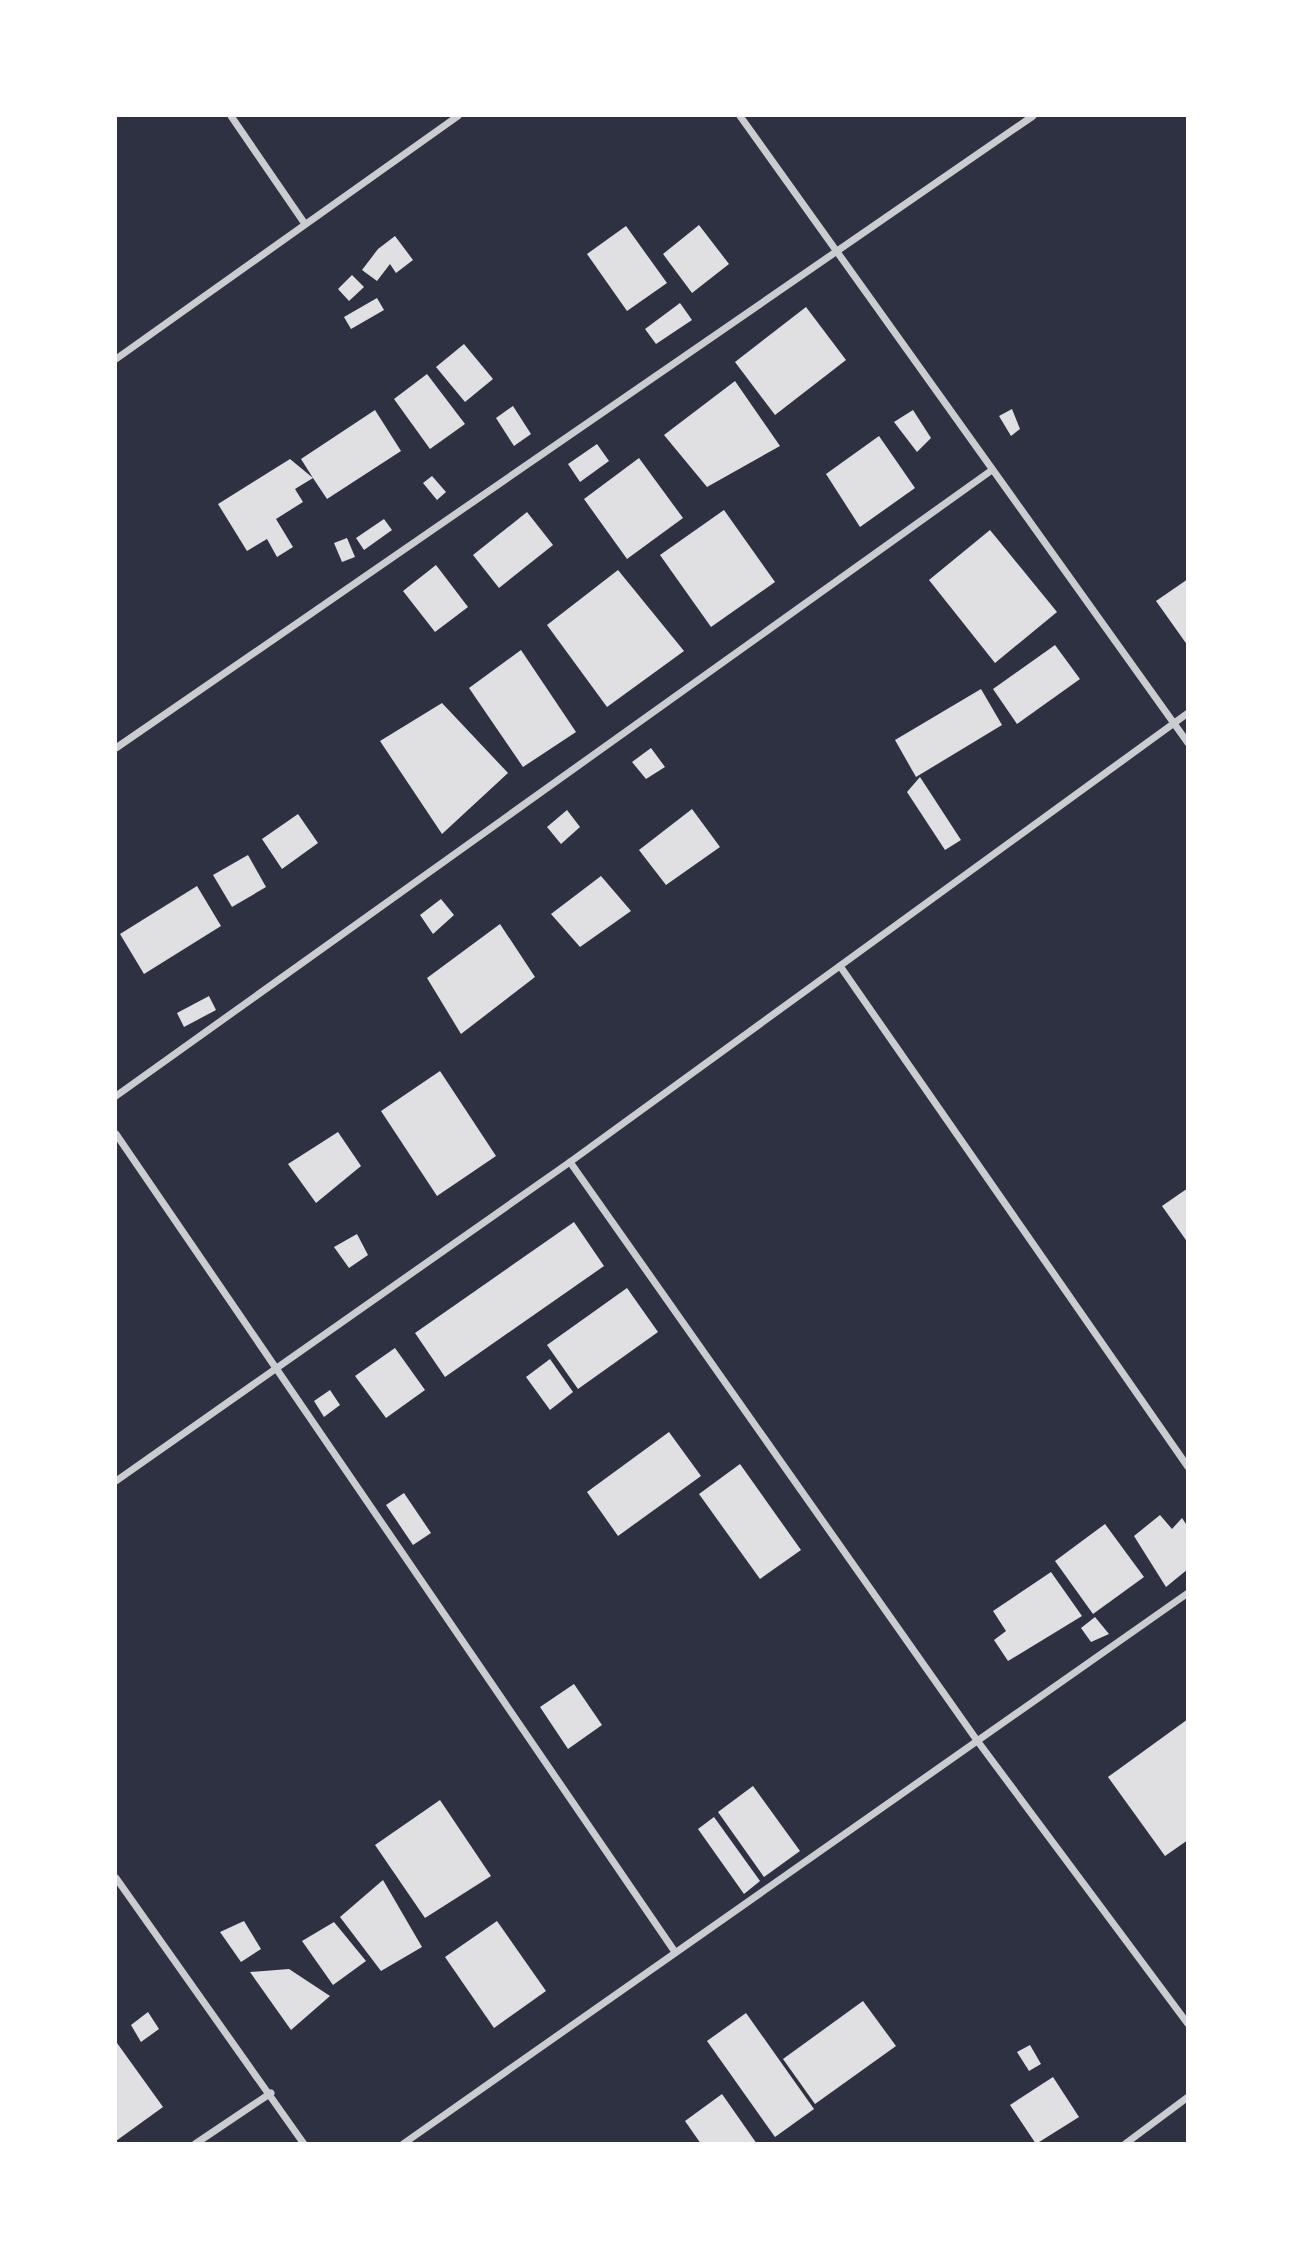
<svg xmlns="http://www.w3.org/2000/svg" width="1303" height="2259" font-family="Arial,sans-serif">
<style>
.building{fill:#e0e0e3}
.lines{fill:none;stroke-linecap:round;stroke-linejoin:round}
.minor{stroke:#caccd0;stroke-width:7}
</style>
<rect width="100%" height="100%" fill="#2d3142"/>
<g class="building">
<polygon points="699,225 729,264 692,293 663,254"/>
<polygon points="626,226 667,283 627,311 587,254"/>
<polygon points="395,236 413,260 396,273 390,264 377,281 362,270 378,249"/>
<polygon points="352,275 364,287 349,301 338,289"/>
<polygon points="377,298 384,310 351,329 344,317"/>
<polygon points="680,303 692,320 656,344 645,329"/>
<polygon points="806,307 846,360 775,415 735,362"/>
<polygon points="464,344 493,379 465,402 436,367"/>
<polygon points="427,374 465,424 430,449 394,399"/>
<polygon points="735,381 780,446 707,487 664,435"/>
<polygon points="513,406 531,434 514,446 496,418"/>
<polygon points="1012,409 1020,429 1011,436 999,416"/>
<polygon points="375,410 401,451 327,499 313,478 295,489 303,502 276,519 293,547 277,557 267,539 247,551 218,504 290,459 313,478 301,459"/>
<polygon points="913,410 931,438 917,452 894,422"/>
<polygon points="879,436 915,488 860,527 826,474"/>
<polygon points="597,444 609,461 580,482 568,464"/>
<polygon points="639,458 683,518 627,559 584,499"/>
<polygon points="432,476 446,492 437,500 423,483"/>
<polygon points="724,510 775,582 711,627 660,555"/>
<polygon points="527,512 553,545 499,588 473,555"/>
<polygon points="384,519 392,530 364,550 356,538"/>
<polygon points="990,530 1057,612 995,663 929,580"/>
<polygon points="347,538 355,557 342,562 334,543"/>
<polygon points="436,565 468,607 435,632 403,591"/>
<polygon points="618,570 684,651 607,707 547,625"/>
<polygon points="1188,579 1188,646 1156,601"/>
<polygon points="1055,645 1080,679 1017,724 993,689"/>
<polygon points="521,650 576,732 523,767 469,688"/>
<polygon points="981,689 1002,725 916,777 895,740"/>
<polygon points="442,703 508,773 442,834 380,741"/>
<polygon points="651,748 665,767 646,779 632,762"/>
<polygon points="920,777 961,840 945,850 907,792"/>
<polygon points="692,809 720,847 666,885 639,850"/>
<polygon points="567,810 580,827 561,844 547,827"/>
<polygon points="298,814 318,843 282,869 262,839"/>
<polygon points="248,855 266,887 232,907 213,875"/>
<polygon points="601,876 631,911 580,947 551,914"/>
<polygon points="197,886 221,926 144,974 120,934"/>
<polygon points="441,899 454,915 433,934 420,915"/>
<polygon points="500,924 535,977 461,1034 427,978"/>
<polygon points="209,996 216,1010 184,1027 177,1013"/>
<polygon points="440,1071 496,1156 437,1196 381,1111"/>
<polygon points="338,1132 361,1166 316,1203 288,1164"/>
<polygon points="1188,1188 1188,1243 1162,1206"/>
<polygon points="574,1222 604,1266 445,1377 415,1333"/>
<polygon points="357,1234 368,1255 349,1268 334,1247"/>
<polygon points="627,1288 658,1332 578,1389 547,1345"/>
<polygon points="395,1348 425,1390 386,1418 355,1376"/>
<polygon points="550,1359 573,1392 550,1410 526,1377"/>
<polygon points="330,1390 340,1405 324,1417 314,1401"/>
<polygon points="669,1432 701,1476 618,1536 587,1492"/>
<polygon points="740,1464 801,1550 760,1579 699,1494"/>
<polygon points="404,1493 431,1533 413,1545 386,1505"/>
<polygon points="1160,1515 1172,1529 1182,1518 1188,1527 1188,1569 1166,1587 1134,1536"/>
<polygon points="1105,1524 1144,1577 1093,1614 1055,1561"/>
<polygon points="1051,1572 1082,1616 1008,1661 994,1640 1006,1631 993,1611"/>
<polygon points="1095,1617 1109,1634 1091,1642 1081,1628"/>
<polygon points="574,1684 602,1725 568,1749 540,1707"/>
<polygon points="1188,1719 1188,1840 1165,1856 1108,1777"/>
<polygon points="753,1786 800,1851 764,1877 718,1812"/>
<polygon points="440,1800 491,1876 425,1918 375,1845"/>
<polygon points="714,1817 760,1881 744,1894 698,1829"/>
<polygon points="383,1880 422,1947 381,1971 340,1917"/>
<polygon points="244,1921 261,1949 241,1962 220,1932"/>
<polygon points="497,1921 546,1991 494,2028 445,1957"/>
<polygon points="334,1922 366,1961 333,1985 302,1941"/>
<polygon points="289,1969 330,1996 291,2030 250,1972"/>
<polygon points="863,2001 896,2046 815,2104 783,2059"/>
<polygon points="148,2012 159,2029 141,2042 131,2025"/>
<polygon points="746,2013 814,2109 775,2137 707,2041"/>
<polygon points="117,2043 163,2107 116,2141 116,2044"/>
<polygon points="1030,2045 1041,2064 1029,2071 1017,2052"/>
<polygon points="1053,2077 1079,2117 1036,2144 1010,2105"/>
<polygon points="722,2094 757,2144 701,2144 685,2121"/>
</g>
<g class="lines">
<g class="minor">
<polyline points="231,116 305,224"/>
<polyline points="740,116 1188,743"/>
<polyline points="116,359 458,116"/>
<polyline points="116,748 1033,116"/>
<polyline points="840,966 1188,1467"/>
<polyline points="116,1096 992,470"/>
<polyline points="116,1134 675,1952"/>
<polyline points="570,1162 976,1739 1188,2024"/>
<polyline points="116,1481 570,1162 1188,713"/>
<polyline points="116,1878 304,2144"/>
<polyline points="195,2144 271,2093"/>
<polyline points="403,2144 1188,1593"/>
<polyline points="1125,2144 1188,2097"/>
</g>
</g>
<rect width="1303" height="2259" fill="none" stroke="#ffffff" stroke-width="234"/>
</svg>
